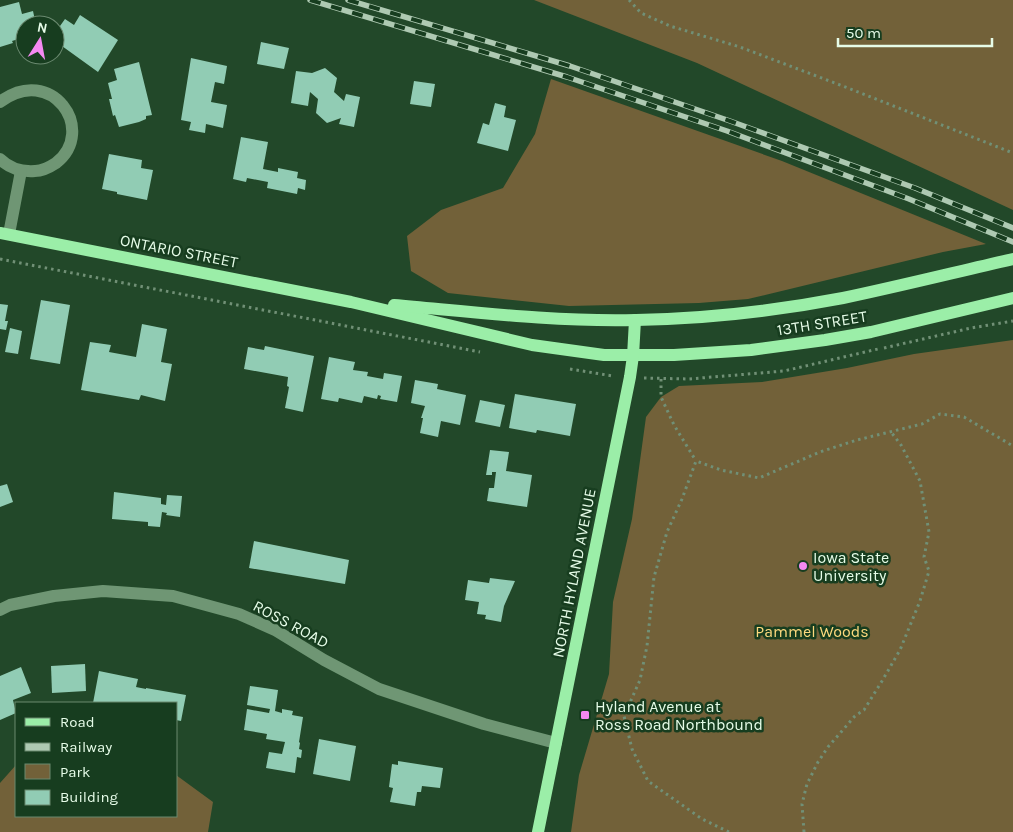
<svg xmlns="http://www.w3.org/2000/svg" width="1013" height="832" font-family="Karla,sans-serif">
<style>
.green{fill:#726139}
.building{fill:#91ccb4}
.lines{fill:none;stroke-linecap:round;stroke-linejoin:round}
.path{stroke:#719076;stroke-width:3;stroke-dasharray:2.5 4;stroke-linecap:butt}
.minor{stroke:#6f9674;stroke-width:12}
.major{stroke:#9beea8;stroke-width:12}
.rail-casing{stroke:#aec9b2;stroke-width:5.5}
.rail{stroke:#173d1f;stroke-width:4;stroke-dasharray:11;stroke-linecap:butt}
.poi-dot{fill:#f489f1;stroke:#173d1f;stroke-width:2}
.labels{text-anchor:middle;dominant-baseline:central;stroke-width:5;stroke-linejoin:round;paint-order:stroke}
.street-label{font-size:16px;fill:#e6fce8;stroke:#173d1f}
.poi-label{font-size:16px;fill:#e6fce8;stroke:#173d1f;text-anchor:start}
.park-label{font-size:16px;fill:#fdd97e;stroke:#173d1f}
</style>
<rect width="100%" height="100%" fill="#224829"/>
<g class="green">
<polygon points="534,0 1013,0 1013,210 697,63"/>
<polygon points="551,79 782,161 986,244 943,252 748,299 699,303 569,306 448,293 411,271 407,236 441,210 503,188 535,134"/>
<polygon points="1013,340 1013,832 571,832 579,775 609,674 613,602 632,519 646,417 661,397 679,386 762,382 847,368 914,354"/>
<polygon points="16,765 16,816 176,816 176,775 213,802 208,832 0,832 0,783"/>
</g>
<g class="building">
<polygon points="19,2 22,14 33,11 36,25 25,25 25,37 12,41 13,43 0,47 0,7"/>
<polygon points="80,15 118,40 98,72 55,41 55,33 65,19 74,25"/>
<polygon points="261,42 289,48 284,69 257,64"/>
<polygon points="191,58 227,66 224,84 215,82 211,102 227,105 223,128 206,124 205,133 189,130 191,122 181,120"/>
<polygon points="139,62 152,115 146,116 146,119 139,122 119,127 115,115 113,116 109,99 112,99 108,83 117,80 114,69"/>
<polygon points="325,68 337,78 334,92 344,101 346,94 360,97 354,127 339,124 341,118 327,123 316,113 318,99 310,92 308,106 291,103 296,71 312,73"/>
<polygon points="414,81 435,84 431,107 410,104"/>
<polygon points="495,103 506,106 504,117 516,120 508,151 477,143 483,123 489,125"/>
<polygon points="241,137 268,142 263,169 278,172 278,168 298,172 297,178 306,180 305,190 298,188 297,194 267,188 268,182 247,178 246,182 233,179"/>
<polygon points="109,154 142,160 141,168 153,170 147,200 117,194 117,192 102,189"/>
<polygon points="41,300 70,305 60,364 30,359"/>
<polygon points="0,304 8,305 5,321 8,321 6,330 0,329"/>
<polygon points="142,324 167,329 161,362 172,364 165,401 141,395 139,400 81,390 90,342 111,345 109,352 136,357"/>
<polygon points="10,328 22,331 18,354 5,352"/>
<polygon points="265,346 314,356 303,412 285,408 289,387 287,386 288,377 244,369 248,347 264,350"/>
<polygon points="329,357 355,362 353,370 368,372 367,376 383,379 384,373 402,376 397,402 380,399 381,396 378,395 377,399 364,396 362,403 339,398 338,402 321,399"/>
<polygon points="415,380 438,384 437,389 466,395 460,425 441,421 438,437 420,433 423,418 421,418 425,406 411,403"/>
<polygon points="515,394 576,404 570,436 537,430 536,433 509,428"/>
<polygon points="480,400 505,405 500,427 475,422"/>
<polygon points="490,450 509,452 506,471 532,475 527,507 487,501 489,488 494,488 496,472 492,472 492,475 486,475"/>
<polygon points="7,484 13,502 0,507 0,486"/>
<polygon points="114,492 161,498 161,504 166,505 167,495 182,496 180,517 166,515 167,513 162,512 160,527 148,526 148,522 112,519"/>
<polygon points="254,541 349,560 345,584 249,568"/>
<polygon points="490,578 515,581 504,606 501,622 485,619 486,615 477,614 479,602 465,600 468,580 489,583"/>
<polygon points="85,664 86,691 52,693 51,666"/>
<polygon points="21,667 31,693 13,700 16,713 0,720 0,676"/>
<polygon points="99,671 138,679 136,687 146,689 146,688 186,695 181,721 176,720 176,703 93,703"/>
<polygon points="250,686 278,690 275,711 282,713 282,709 293,711 292,715 303,717 299,742 300,743 299,749 302,750 301,758 297,757 295,773 266,768 269,752 282,754 285,742 266,739 267,734 244,730 247,709 269,713 270,709 247,705"/>
<polygon points="319,739 356,746 350,781 313,774"/>
<polygon points="398,761 443,768 440,788 422,786 421,792 417,792 415,806 390,802 393,788 389,787 392,764 398,765"/>
</g>
<g class="lines">
<g class="path">
<polyline points="629,0 641,13 670,26 740,47 848,88 1013,153"/>
<polyline points="0,259 480,352"/>
<polyline points="884,348 971,328 1013,321"/>
<polyline points="570,369 613,376"/>
<polyline points="644,378 689,379 784,371 878,349"/>
<polyline points="661,379 661,397 674,425 696,461"/>
<polyline points="729,832 702,819 648,781 632,749 624,716 640,680 647,646 654,577 667,532 682,499 696,461 721,470 759,478 820,452 857,440 922,424 940,414 964,417 1013,446"/>
<polyline points="804,832 802,804 807,784 818,762 828,747 855,716 864,710 882,681 900,650 920,601 929,571 924,557 929,532 920,481 901,445 891,432"/>
</g>
<g class="minor">
<path d="M0,102C51,63 98,130 56,163C50,167 43,171 35,171C21,172 10,169 0,159"/>
<polyline points="9,234 21,171"/>
<polyline points="0,610 10,605 54,596 103,591 173,596 239,614 275,630 324,660 379,689 484,724 556,743"/>
</g>
<g class="major">
<polyline points="0,233 351,302 532,345 604,355 674,355 751,350 825,340 871,332 1013,298"/>
<path d="M394,305C474,312 556,322 636,320C705,319 775,311 843,298C900,286 956,272 1013,259"/>
<polyline points="538,832 630,377 633,356 635,320"/>
</g>
<defs>
<g id="rail">
<polyline points="310,0 567,77 727,131 909,199 1013,242"/>
<polyline points="348,0 570,66 730,121 915,188 1013,228"/>
</g>
</defs>
<use href="#rail" class="rail-casing"/>
<use href="#rail" class="rail"/>
</g>
<g class="poi-dot">
<circle cx="803" cy="566" r="5"/>
<rect x="580" y="710" width="10" height="10" rx="2.5"/>
</g>
<g class="labels">
<g class="street-label">
<text transform="translate(179 251) rotate(11)">ONTARIO STREET</text>
<text transform="translate(822 323) rotate(-9)">13TH STREET</text>
<text transform="translate(574 573) rotate(-79)">NORTH HYLAND AVENUE</text>
<text transform="translate(291 624) rotate(28)">ROSS ROAD</text>
</g>
<g class="poi-label">
<text x="813" y="557">Iowa State<tspan x="813" dy="18">University</tspan></text>
<text x="595" y="706">Hyland Avenue at<tspan x="595" dy="18">Ross Road Northbound</tspan></text>
</g>
<g class="park-label">
<text x="812" y="631">Pammel Woods</text>
</g>
</g>
<rect x="15" y="702" width="162" height="115" fill="#173d1f" stroke="#6a896f"/>
<rect x="25" y="718" width="25" height="8" fill="#9beea8" stroke="#6a896f"/>
<text x="60" y="727" font-size="15" fill="#e6fce8">Road</text>
<rect x="25" y="743" width="25" height="8" fill="#aec9b2" stroke="#6a896f"/>
<text x="60" y="752" font-size="15" fill="#e6fce8">Railway</text>
<rect x="25" y="764" width="25" height="15" fill="#726139" stroke="#6a896f"/>
<text x="60" y="777" font-size="15" fill="#e6fce8">Park</text>
<rect x="25" y="790" width="25" height="15" fill="#91ccb4" stroke="#6a896f"/>
<text x="60" y="802" font-size="15" fill="#e6fce8">Building</text>
<g transform="translate(40 40) rotate(11)"><circle r="24" fill="#173d1f" stroke="#6a896f"/>
<path d="M0-4L9 19L0 12L-9 19Z" fill="#f489f1"/>
<text y="-8" font-size="14" font-weight="bold" text-anchor="middle" fill="#e6fce8">N</text>
</g>
<path d="M838 38v8h154v-8" fill="none" stroke="#e6fce8" stroke-width="2.5"/>
<text x="846" y="38" font-size="15" fill="#e6fce8" stroke="#173d1f" stroke-width="4" paint-order="stroke">50 m</text>
</svg>
